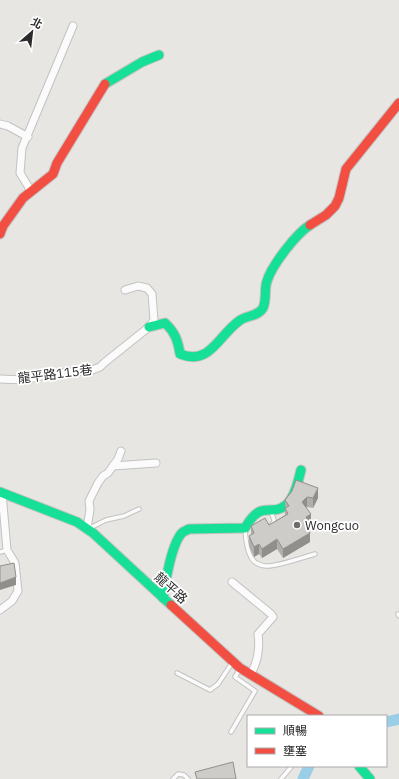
<svg xmlns="http://www.w3.org/2000/svg" width="399" height="779" font-family="'IBM Plex Sans','Noto Sans TC',sans-serif">
<style>
.lines{fill:none;stroke-linecap:round;stroke-linejoin:round}
.river{stroke:#99cee6;stroke-width:11}
.lane-casing{stroke:#c2c2c2;stroke-width:5.5}
.street-casing{stroke:#c2c2c2;stroke-width:9}
.fast-casing{stroke:#c2c2c2;stroke-width:11}
.jam-casing{stroke:#c2c2c2;stroke-width:11}
.lane{stroke:#fcfbfb;stroke-width:3.5}
.street{stroke:#fcfbfb;stroke-width:7}
.fast{stroke:#16e098;stroke-width:9}
.jam{stroke:#f24e42;stroke-width:9}
.wall{fill:#b0afac}
.shaded-wall{fill:#908f8c}
.building{fill:#cdccc8;stroke:#908f8c}
.poi-dot{fill:#6d6c6b;stroke:#fff;stroke-width:1.5}
.labels{text-anchor:middle;dominant-baseline:central;stroke-width:3.5;stroke-linejoin:round;paint-order:stroke}
.street-label{font-size:13px;fill:#2b2b2b;stroke:#fff}
.poi-label{font-size:13px;fill:#2b2b2b;stroke:#fff;text-anchor:start}
</style>
<rect width="100%" height="100%" fill="#e8e6e2"/>
<g class="lines">
<g class="river">
<polyline points="386,722 399,719"/>
<polyline points="303,779 309,766"/>
</g>
<defs>
<g id="lane">
<polyline points="271,511 274,520 274,524 272,524"/>
<polyline points="88,529 106,520 124,516 139,509"/>
<path d="M245,530C246,539 246,549 251,557C253,562 260,566 266,566C276,567 304,557 315,554"/>
<polyline points="0,552 7,550"/>
<polyline points="398,614 399,616"/>
<polyline points="177,673 210,690 218,684 232,663"/>
<polyline points="231,732 255,691 235,677 240,669"/>
<polyline points="173,779 178,774 184,775 188,779"/>
<polyline points="281,779 292,766"/>
</g>
<g id="street">
<polyline points="0,124 8,126 28,137"/>
<polyline points="31,191 20,173 22,148 73,26"/>
<polyline points="0,379 25,380 49,374 92,370 100,367 104,363 149,327 154,320 152,294 147,288 138,286 125,290"/>
<polyline points="113,466 156,463"/>
<polyline points="87,529 90,509 89,501 98,483 103,476 108,473 118,459 121,451"/>
<path d="M232,582L271,614L273,617L258,634C260,648 258,661 251,674"/>
<polyline points="0,610 12,601 18,591 15,563 7,550 2,493"/>
</g>
<g id="fast">
<polyline points="105,84 142,62 159,55"/>
<path d="M149,327L165,323C175,332 178,341 180,354C210,366 218,336 239,321C246,315 258,317 263,308C267,299 264,289 267,281C272,265 296,234 310,225"/>
<polyline points="0,492 77,522 93,533 171,605"/>
<path d="M163,598C165,583 172,541 183,532C185,531 187,530 189,529L245,528C262,498 270,518 286,505C295,497 298,481 301,470"/>
<polyline points="359,766 370,779"/>
</g>
<g id="jam">
<polyline points="310,225 326,215 335,206 339,198 346,169 399,103"/>
<polyline points="0,234 3,226 23,198 53,174 57,163 105,84"/>
<polyline points="171,605 240,668 319,716"/>
</g>
</defs>
<use href="#lane" class="lane-casing"/>
<use href="#street" class="street-casing"/>
<use href="#fast" class="fast-casing"/>
<use href="#jam" class="jam-casing"/>
<use href="#lane" class="lane"/>
<use href="#street" class="street"/>
<use href="#fast" class="fast"/>
<use href="#jam" class="jam"/>
</g>
<polygon class="wall" points="292,491 318,498 313,508 307,507 306,507 311,524 309,525 310,542 283,558 277,549 262,558 259,554 254,557 249,546 249,536 251,535 251,526 269,525 285,515 285,500"/>
<g class="shaded-wall">
<polygon points="318,488 318,498 313,508 313,498"/>
<polygon points="307,497 307,507 302,511 302,502"/>
<polygon points="311,514 311,524 309,525 309,532 306,534 306,517"/>
<polygon points="310,533 310,542 283,558 283,549"/>
<polygon points="277,539 277,549 262,558 262,549"/>
<polygon points="259,544 259,554 254,557 254,547"/>
<polygon points="16,577 16,585 0,590 0,583"/>
</g>
<g class="building">
<polygon points="296,480 318,488 313,498 307,497 302,502 311,514 306,517 309,522 306,524 310,533 283,549 277,539 262,549 259,544 254,547 249,536 254,533 251,526 265,518 269,525 288,514 285,508 289,506 285,500 292,491"/>
<polygon points="14,563 16,577 0,583 0,566"/>
<polygon points="233,762 236,779 197,779 195,772"/>
</g>
<circle class="poi-dot" cx="297" cy="525" r="4"/>
<g class="labels">
<g class="street-label">
<text transform="translate(55 374) rotate(-7)">龍平路115巷</text>
<text transform="translate(171 588) rotate(42)">龍平路</text>
</g>
<g class="poi-label">
<text x="305" y="525">Wongcuo</text>
</g>
</g>
<rect x="247" y="715" width="140" height="52" fill="#ffffff" stroke="#aaaaaa"/>
<rect x="255" y="728" width="20" height="6" fill="#16e098" stroke="#aaaaaa"/>
<text x="283" y="735" font-size="12" fill="#2b2b2b">順暢</text>
<rect x="255" y="748" width="20" height="6" fill="#f24e42" stroke="#aaaaaa"/>
<text x="283" y="755" font-size="12" fill="#2b2b2b">壅塞</text>
<g transform="translate(32 32) rotate(28)" stroke="#ffffff" stroke-width="3" paint-order="stroke">
<path d="M0-3L7 15L0 10L-7 15Z" fill="#2b2b2b"/>
<text y="-6" font-size="11" font-weight="bold" text-anchor="middle" fill="#2b2b2b">北</text>
</g>
</svg>
